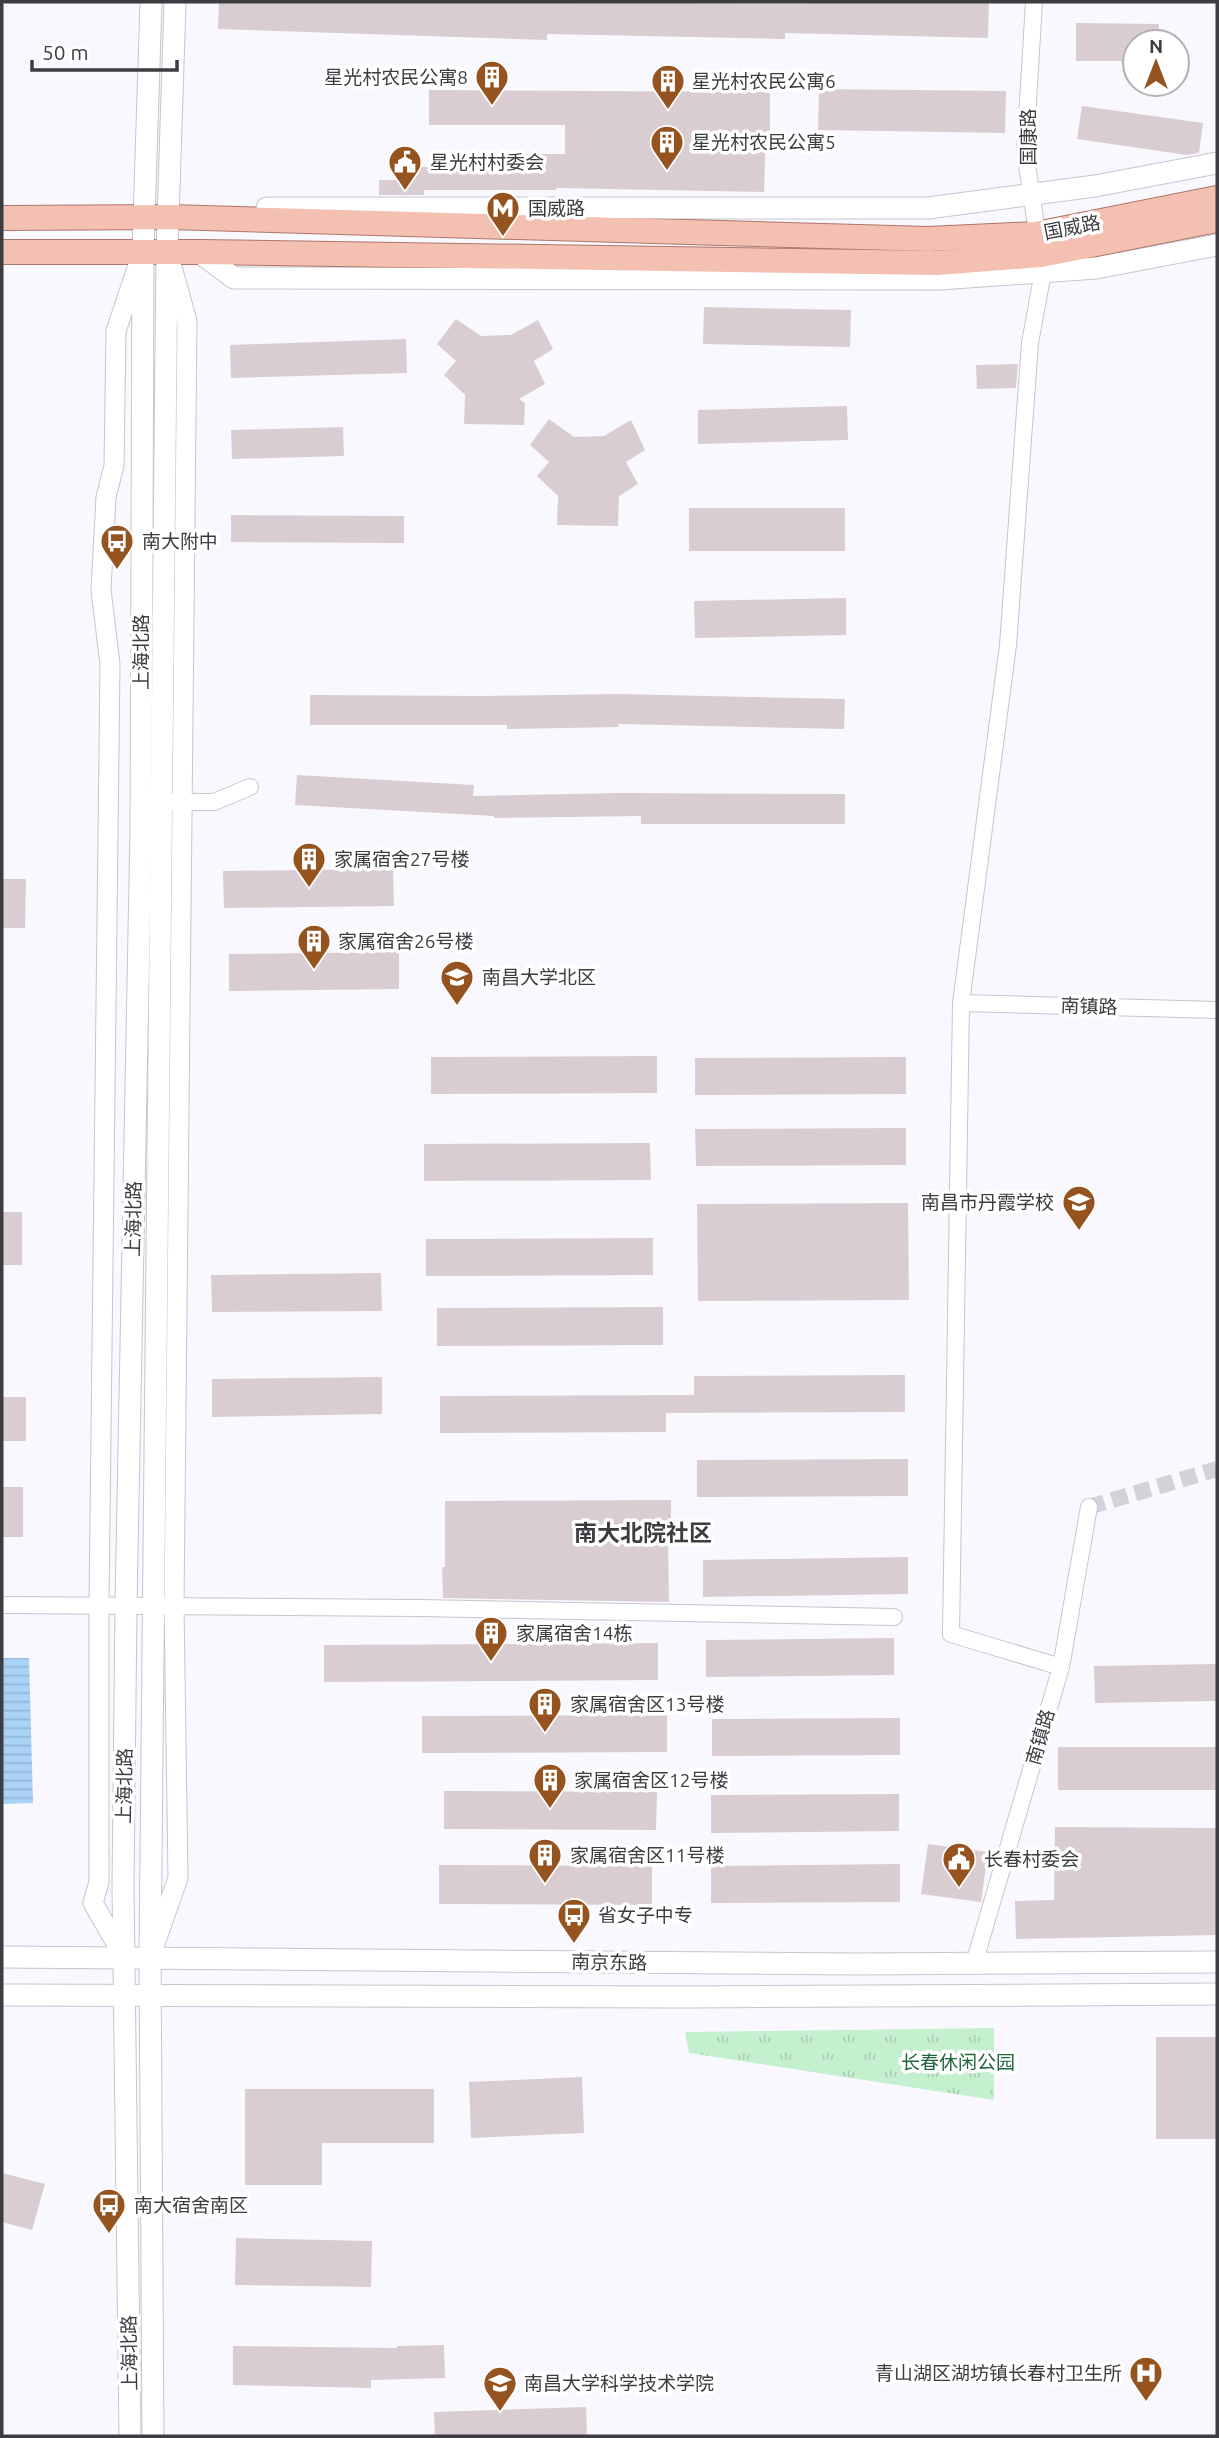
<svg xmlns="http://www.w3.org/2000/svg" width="1219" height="2438" font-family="Ubuntu,'Noto Sans SC',sans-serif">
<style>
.park{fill:url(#park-tufts)}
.water{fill:url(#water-rules)}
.building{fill:#dacdd1}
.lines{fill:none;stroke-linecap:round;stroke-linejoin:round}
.minor-tunnel{stroke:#d3d2d9;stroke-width:16;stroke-dasharray:16 8;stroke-linecap:butt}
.minor-casing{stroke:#c6c5d0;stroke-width:18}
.tertiary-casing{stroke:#c6c5d0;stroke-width:21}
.secondary-casing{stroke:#c6c5d0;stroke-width:23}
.primary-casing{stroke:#ae7669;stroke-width:26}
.minor{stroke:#fff;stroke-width:16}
.tertiary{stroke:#fff;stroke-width:19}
.secondary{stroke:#fff;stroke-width:21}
.primary{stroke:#f3c0b2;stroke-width:24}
.labels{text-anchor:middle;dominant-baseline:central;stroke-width:7;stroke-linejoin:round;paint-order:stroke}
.poi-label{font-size:19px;fill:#3d3c41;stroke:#fff;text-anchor:start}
.street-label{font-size:19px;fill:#3d3c41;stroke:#fff}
.park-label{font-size:19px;fill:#22673c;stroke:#fff}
.quarter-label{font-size:23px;font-weight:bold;fill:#3d3c41;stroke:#fff}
</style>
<defs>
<pattern id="park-tufts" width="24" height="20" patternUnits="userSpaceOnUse" patternTransform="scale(1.75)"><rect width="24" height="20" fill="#c5f0d0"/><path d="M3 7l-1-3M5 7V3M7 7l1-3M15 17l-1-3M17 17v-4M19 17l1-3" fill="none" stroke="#aacfb4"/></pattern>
<pattern id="water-rules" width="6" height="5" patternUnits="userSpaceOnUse" patternTransform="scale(1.75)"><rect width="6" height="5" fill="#aad3f8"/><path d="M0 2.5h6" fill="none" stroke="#93b6d6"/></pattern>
</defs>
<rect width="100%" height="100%" fill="#f9f8ff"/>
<polygon class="park" points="994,2028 994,2100 689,2053 685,2032"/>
<polygon class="water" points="2,1658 29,1658 33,1803 2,1804"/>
<g class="building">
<polygon points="219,2 807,4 807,2 989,2 988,38 785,33 785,39 547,34 547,40 218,29"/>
<polygon points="1076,23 1159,24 1159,42 1135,42 1135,61 1076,61"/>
<polygon points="819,89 1006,91 1005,133 818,130"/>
<polygon points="429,90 770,92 770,131 766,131 764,192 556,188 556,190 424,190 424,195 379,195 379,180 403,180 403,167 431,167 431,154 565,154 565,125 429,125"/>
<polygon points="1082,106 1203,123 1199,153 1187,155 1077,139"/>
<polygon points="704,307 851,310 850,347 703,344"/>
<polygon points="456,319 481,336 511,335 538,320 553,349 534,361 545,384 519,399 525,403 524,425 464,424 465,395 444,375 456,361 437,344"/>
<polygon points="406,339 407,373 231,378 230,345"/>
<polygon points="1018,364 1016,388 977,389 976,365"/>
<polygon points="847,406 848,440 698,444 698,410"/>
<polygon points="549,419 574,437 604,436 631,420 645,450 626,462 638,484 619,496 618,526 557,525 558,496 537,476 549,462 530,445"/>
<polygon points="343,427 344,456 232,459 231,430"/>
<rect x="689" y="508" width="156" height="43"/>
<polygon points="231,515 404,516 404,543 231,542"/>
<polygon points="846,598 846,635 695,638 694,601"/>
<polygon points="618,694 845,699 844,729 618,724 619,727 507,729 507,725 310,725 310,695 484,696"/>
<polygon points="297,775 474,785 473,796 618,793 845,794 845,824 641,824 641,816 494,818 494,816 295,805"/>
<polygon points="393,869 394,906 224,908 223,871"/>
<polygon points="2,879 26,879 25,928 2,928"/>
<polygon points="399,952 399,989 229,991 229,954"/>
<polygon points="657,1056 657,1093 431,1094 431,1057"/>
<polygon points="906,1057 906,1094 695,1095 695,1058"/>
<polygon points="906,1128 906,1165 696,1166 695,1129"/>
<polygon points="650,1143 651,1180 424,1181 424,1144"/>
<polygon points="908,1203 909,1300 698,1301 697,1204"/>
<rect x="2" y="1212" width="20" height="53"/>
<polygon points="653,1238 653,1275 426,1276 426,1239"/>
<polygon points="381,1273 382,1311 212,1312 211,1275"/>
<polygon points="663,1307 663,1345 437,1346 437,1308"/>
<polygon points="905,1375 905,1412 666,1413 666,1432 440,1433 440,1396 694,1395 694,1376"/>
<polygon points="382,1377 382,1414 212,1417 212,1379"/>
<rect x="2" y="1397" width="24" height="44"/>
<polygon points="908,1459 908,1496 697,1497 697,1460"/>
<rect x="2" y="1487" width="21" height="50"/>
<polygon points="671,1500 671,1538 668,1538 669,1602 443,1598 442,1567 445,1567 445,1501"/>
<polygon points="908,1557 908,1594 703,1597 703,1560"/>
<polygon points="894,1638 894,1675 706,1677 706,1640"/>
<polygon points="658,1643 658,1680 324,1682 324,1645"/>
<polygon points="1217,1664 1217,1701 1095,1703 1094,1666"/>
<polygon points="667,1715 667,1752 422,1753 422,1716"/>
<polygon points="900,1718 900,1755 712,1756 712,1719"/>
<rect x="1058" y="1747" width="159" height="43"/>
<polygon points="444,1791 657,1792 656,1830 444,1829"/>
<polygon points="899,1794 899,1831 711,1833 711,1795"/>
<polygon points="1055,1827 1217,1828 1217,1935 1016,1939 1015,1901 1054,1900"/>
<polygon points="928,1844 988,1852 981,1902 921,1894"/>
<polygon points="900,1864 900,1902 711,1903 711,1866"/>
<polygon points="439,1865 652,1866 652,1905 439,1904"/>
<rect x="1156" y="2037" width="61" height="102"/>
<polygon points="582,2077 584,2133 471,2138 469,2082"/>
<polygon points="245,2089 434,2089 434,2143 322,2143 322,2185 245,2185"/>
<polygon points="2,2173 45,2184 32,2230 2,2222"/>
<polygon points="236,2238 372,2241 371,2287 235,2285"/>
<polygon points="444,2345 445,2378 371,2380 371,2388 233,2385 233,2346 397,2348 397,2346"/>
<polygon points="586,2407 587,2436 435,2436 434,2412"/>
</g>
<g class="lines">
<polyline class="minor-tunnel" points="1089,1507 1217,1469"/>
<defs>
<g id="minor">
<polyline points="1034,2 1025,151 1043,272 1030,343 1008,645 961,1003 951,1634 1061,1667"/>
<polyline points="172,802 214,802 250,787"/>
<polyline points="961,1003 1217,1010"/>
<polyline points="2,1605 419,1608 894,1617"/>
<polyline points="974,1964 1061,1667 1089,1507"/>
</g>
<g id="tertiary">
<polyline points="152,1952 178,1878 174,1605 187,321 170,260"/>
<polyline points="124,1957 93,1903 99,1882 99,1604 110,664 101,590 106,497 114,466 116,331 140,259"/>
</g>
<g id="secondary">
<polyline points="267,208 928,208 1095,186 1217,163"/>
<polyline points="199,252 234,278 940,279 1096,268 1217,245"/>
<polyline points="2,1957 857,1964 1217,1962"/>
<polyline points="2,1995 688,1997 1217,1994"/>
<polyline points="130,2436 123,1888 126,1604 141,830 143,251 151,2"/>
<polyline points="153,2436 150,1956 167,251 175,2"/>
</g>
<g id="primary">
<polyline points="2,218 169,217 929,239 1036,234 1217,198"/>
<polyline points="2,252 199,252 937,263 1041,255 1217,220"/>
</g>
</defs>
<use href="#minor" class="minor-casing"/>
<use href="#tertiary" class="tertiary-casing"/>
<use href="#secondary" class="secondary-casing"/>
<use href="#primary" class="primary-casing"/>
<use href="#minor" class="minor"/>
<use href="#tertiary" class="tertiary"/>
<use href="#secondary" class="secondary"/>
<use href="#primary" class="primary"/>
</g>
<defs>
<symbol id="building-pin" viewBox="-11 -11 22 30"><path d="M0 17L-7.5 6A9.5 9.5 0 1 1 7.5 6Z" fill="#94531f" stroke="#fff"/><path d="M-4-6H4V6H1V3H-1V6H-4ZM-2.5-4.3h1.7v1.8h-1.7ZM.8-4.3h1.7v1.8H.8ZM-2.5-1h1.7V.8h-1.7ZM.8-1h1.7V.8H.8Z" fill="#fff"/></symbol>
<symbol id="civic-pin" viewBox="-11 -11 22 30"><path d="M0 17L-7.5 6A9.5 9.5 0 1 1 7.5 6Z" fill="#94531f" stroke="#fff"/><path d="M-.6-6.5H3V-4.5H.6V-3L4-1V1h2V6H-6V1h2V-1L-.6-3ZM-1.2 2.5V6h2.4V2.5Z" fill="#fff"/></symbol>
<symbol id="metro-pin" viewBox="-11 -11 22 30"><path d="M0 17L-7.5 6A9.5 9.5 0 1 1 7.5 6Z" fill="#94531f" stroke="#fff"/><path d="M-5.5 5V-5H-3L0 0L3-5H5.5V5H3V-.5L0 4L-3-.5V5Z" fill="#fff"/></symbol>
<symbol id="bus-pin" viewBox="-11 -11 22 30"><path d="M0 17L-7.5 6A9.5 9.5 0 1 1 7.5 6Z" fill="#94531f" stroke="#fff"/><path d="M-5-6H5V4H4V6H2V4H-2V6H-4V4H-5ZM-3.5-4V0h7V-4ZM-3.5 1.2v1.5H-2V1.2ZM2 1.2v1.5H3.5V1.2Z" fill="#fff"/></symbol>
<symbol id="university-pin" viewBox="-11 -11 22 30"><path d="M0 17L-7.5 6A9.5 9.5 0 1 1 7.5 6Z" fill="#94531f" stroke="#fff"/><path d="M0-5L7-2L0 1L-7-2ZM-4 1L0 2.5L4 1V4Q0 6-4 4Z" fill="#fff"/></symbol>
<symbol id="school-pin" viewBox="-11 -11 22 30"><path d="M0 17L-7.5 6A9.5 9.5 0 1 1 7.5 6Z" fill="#94531f" stroke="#fff"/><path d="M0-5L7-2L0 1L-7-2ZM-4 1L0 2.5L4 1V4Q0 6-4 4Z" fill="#fff"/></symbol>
<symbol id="hospital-pin" viewBox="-11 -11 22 30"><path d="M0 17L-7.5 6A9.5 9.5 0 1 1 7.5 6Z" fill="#94531f" stroke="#fff"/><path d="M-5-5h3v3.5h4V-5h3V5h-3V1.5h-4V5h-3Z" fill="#fff"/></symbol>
</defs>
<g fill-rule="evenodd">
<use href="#building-pin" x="473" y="58" width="38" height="52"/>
<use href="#building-pin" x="649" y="62" width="38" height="52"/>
<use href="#building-pin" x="648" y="123" width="38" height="52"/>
<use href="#civic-pin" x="386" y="143" width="38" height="52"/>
<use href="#metro-pin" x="484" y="189" width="38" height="52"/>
<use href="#bus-pin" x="98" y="522" width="38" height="52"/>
<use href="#building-pin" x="290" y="840" width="38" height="52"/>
<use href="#building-pin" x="295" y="922" width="38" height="52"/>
<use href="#university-pin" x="438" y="958" width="38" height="52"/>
<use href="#school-pin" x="1060" y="1183" width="38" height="52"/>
<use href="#building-pin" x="472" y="1614" width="38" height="52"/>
<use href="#building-pin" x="526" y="1685" width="38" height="52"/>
<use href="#building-pin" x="531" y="1761" width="38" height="52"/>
<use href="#building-pin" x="526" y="1836" width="38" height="52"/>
<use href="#civic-pin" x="940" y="1840" width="38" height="52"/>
<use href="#bus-pin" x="555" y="1896" width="38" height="52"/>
<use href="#bus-pin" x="90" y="2186" width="38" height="52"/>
<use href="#hospital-pin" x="1127" y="2354" width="38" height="52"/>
<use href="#university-pin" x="481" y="2364" width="38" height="52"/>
</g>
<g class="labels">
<g class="poi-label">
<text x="468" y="77" text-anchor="end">星光村农民公寓8</text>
<text x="692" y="81">星光村农民公寓6</text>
<text x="692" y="142">星光村农民公寓5</text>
<text x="430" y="162">星光村村委会</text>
<text x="528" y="208">国威路</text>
<text x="142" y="541">南大附中</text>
<text x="334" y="859">家属宿舍27号楼</text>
<text x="338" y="941">家属宿舍26号楼</text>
<text x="482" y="977">南昌大学北区</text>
<text x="1054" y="1202" text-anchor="end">南昌市丹霞学校</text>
<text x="516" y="1633">家属宿舍14栋</text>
<text x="570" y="1704">家属宿舍区13号楼</text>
<text x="574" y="1780">家属宿舍区12号楼</text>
<text x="570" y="1855">家属宿舍区11号楼</text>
<text x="984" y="1859">长春村委会</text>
<text x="598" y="1915">省女子中专</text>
<text x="134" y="2205">南大宿舍南区</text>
<text x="1122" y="2373" text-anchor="end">青山湖区湖坊镇长春村卫生所</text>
<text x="524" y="2383">南昌大学科学技术学院</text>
</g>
<g class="street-label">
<text transform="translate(1028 137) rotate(-90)">国康路</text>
<text transform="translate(1072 227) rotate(-11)">国威路</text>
<text transform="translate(141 652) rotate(-90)">上海北路</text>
<text transform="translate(1089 1006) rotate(2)">南镇路</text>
<text transform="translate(133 1219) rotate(-89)">上海北路</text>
<text transform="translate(1040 1737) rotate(-74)">南镇路</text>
<text transform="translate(124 1786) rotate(-89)">上海北路</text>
<text transform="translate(609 1962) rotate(1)">南京东路</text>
<text transform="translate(129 2353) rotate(-91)">上海北路</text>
</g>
<g class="park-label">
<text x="958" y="2062">长春休闲公园</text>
</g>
<g class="quarter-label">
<text x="643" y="1532">南大北院社区</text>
</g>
</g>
<rect width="1219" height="2438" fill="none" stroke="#3d3c41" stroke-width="7"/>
<g transform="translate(1156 63)"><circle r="33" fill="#ffffff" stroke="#b1b1b3" stroke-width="2"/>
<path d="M0-5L12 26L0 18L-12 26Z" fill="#94531f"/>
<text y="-10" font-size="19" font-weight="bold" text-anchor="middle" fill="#3d3c41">N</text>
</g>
<path d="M32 60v10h145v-10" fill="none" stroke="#3d3c41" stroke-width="3.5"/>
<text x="42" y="60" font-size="21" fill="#3d3c41" stroke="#ffffff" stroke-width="5" paint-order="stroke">50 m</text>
</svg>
